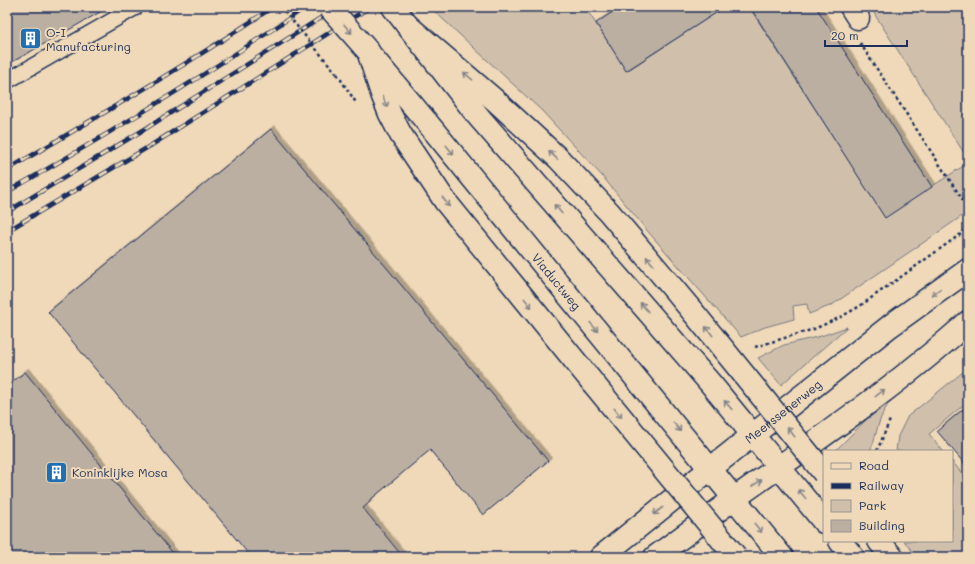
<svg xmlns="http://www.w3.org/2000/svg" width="975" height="564" font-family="Mali,sans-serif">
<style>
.green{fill:#d0c0ab;stroke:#767884}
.building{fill:#bbafa2;stroke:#1b2f5e;filter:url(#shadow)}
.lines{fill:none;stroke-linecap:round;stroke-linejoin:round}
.service-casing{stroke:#1b2f5e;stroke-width:18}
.minor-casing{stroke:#1b2f5e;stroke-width:25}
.tertiary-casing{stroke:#1b2f5e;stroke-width:25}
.primary-casing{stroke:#1b2f5e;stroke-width:25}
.trunk-casing{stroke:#1b2f5e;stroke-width:25}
.path{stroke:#1b2f5e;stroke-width:2.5;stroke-dasharray:3 3;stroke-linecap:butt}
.service{stroke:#efd9b8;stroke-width:15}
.minor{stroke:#efd9b8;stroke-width:22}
.tertiary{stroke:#efd9b8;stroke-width:22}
.primary{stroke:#efd9b8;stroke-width:22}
.trunk{stroke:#efd9b8;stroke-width:22}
.rail-casing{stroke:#1b2f5e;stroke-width:4.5}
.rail{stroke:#efd9b8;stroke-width:3;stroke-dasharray:9;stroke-linecap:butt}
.primary-bridge-casing{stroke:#1b2f5e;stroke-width:25;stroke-linecap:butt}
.trunk-bridge-casing{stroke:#1b2f5e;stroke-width:25;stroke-linecap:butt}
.path-bridge{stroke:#1b2f5e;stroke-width:2.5;stroke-dasharray:3 3;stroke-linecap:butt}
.primary-bridge{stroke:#efd9b8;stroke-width:22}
.trunk-bridge{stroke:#efd9b8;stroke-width:22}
.oneway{stroke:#85848b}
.labels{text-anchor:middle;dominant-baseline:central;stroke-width:4;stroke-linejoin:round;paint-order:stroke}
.poi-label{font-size:12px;fill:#1b2f5e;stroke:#efd9b8;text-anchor:start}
.street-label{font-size:12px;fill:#1b2f5e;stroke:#efd9b8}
</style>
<defs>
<filter id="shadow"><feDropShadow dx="3.5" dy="-3.5" stdDeviation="0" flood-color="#0004"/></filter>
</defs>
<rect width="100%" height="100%" fill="#efd9b8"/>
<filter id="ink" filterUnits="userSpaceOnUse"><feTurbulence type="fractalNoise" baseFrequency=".025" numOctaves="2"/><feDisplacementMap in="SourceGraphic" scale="8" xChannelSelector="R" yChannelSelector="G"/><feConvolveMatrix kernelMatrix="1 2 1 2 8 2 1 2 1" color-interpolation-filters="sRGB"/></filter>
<g filter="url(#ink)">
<g class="green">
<polygon points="435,7 585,7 627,71 725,7 749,7 885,217 968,163 968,212 832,305 809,314 807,304 793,306 794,319 765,327 741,337 650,234 603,177 542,111 432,9"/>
<polygon points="872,7 968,7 968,159 875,15"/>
<polygon points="847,327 781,385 758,358 784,345 821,336"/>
<polygon points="968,368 968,401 929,434 943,451 896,451 898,436 908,416"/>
<path d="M893,397C888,404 883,412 880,420C876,430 875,441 870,451H835L875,411Z"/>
<polygon points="952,461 968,481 968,557 917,557 904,541 952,541"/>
</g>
<g class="building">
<polygon points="7,7 109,7 7,65"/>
<polygon points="620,7 725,7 626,71 596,23"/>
<polygon points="750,7 816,7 932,187 885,218"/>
<polygon points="271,129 548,461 483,515 430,450 369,501 370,502 363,508 403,557 251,557 48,312"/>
<polygon points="25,372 176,557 7,557 7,386"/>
<polygon points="968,405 968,468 937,431"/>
</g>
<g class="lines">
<defs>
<polyline id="service" points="7,81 136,7"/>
<g id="minor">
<polyline points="851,7 858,18"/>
<polyline points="601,557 710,469"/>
<polyline points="655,557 735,498"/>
</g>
<g id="tertiary">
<path id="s1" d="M710,469L890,326L968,270"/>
<path d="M735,498C814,442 896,387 968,322"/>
</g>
<g id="primary">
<polyline points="393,7 478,116 711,384 824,522"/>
<path id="s2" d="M368,52L425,120L782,557"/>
<polyline points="840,541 853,557"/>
</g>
<g id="trunk">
<polyline points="407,25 497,102 558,158 609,212 693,312"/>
<polyline points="368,51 382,94 390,114 401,135 445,201 593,383"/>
<polyline points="879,541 892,557"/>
</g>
</defs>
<use href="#service" class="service-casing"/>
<use href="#minor" class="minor-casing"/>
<use href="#tertiary" class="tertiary-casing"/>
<use href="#primary" class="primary-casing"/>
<use href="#trunk" class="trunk-casing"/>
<g class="path">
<polyline points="860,43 968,208"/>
<polyline points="337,74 357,104"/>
<polyline points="755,347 814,329 839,318 860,306 968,229"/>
<polyline points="877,451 890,420"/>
</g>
<use href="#service" class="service"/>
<use href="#minor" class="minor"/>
<use href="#tertiary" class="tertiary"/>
<use href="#primary" class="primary"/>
<use href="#trunk" class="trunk"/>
<defs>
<g id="rail">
<path d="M7,170C97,117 187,65 273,7"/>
<path d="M7,192C109,134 209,73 306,7"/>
<polyline points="7,212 145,129 338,7"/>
<polyline points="7,231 150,146 370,7"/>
</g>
</defs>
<use href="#rail" class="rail-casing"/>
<use href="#rail" class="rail"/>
<defs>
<polyline id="primary-bridge" points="329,7 368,51"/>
<g id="trunk-bridge">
<polyline points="693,312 824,473"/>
<polyline points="593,383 736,557"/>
</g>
</defs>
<use href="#primary-bridge" class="primary-bridge-casing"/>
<use href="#trunk-bridge" class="trunk-bridge-casing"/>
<polyline class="path-bridge" points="281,7 337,74"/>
<use href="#primary-bridge" class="primary-bridge"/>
<use href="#trunk-bridge" class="trunk-bridge"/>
</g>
<defs><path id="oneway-shaft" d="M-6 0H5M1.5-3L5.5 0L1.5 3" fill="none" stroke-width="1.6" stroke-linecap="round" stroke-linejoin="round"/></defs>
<g class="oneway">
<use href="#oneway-shaft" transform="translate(348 29) rotate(49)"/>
<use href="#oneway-shaft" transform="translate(468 76) rotate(-140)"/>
<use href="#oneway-shaft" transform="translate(385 102) rotate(68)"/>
<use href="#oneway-shaft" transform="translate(450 150) rotate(51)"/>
<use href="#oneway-shaft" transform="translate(553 155) rotate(-137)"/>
<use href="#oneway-shaft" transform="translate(446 202) rotate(53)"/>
<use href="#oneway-shaft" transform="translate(558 209) rotate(-131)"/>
<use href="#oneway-shaft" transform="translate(650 261) rotate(-130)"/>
<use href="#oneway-shaft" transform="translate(936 292) rotate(144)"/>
<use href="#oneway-shaft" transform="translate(528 303) rotate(51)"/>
<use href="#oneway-shaft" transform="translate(644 307) rotate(-131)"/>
<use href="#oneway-shaft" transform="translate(594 327) rotate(50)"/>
<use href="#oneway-shaft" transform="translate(709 331) rotate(-129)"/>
<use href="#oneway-shaft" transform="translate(880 393) rotate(-38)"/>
<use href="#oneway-shaft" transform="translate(728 405) rotate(-130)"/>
<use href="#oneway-shaft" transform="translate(618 413) rotate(51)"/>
<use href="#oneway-shaft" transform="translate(677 427) rotate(51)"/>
<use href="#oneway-shaft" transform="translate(791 432) rotate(-129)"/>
<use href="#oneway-shaft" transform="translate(757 483) rotate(-35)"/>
<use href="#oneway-shaft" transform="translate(802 494) rotate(-129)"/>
<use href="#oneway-shaft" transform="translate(658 511) rotate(142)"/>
<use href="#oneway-shaft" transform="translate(758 528) rotate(51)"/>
</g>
</g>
<defs>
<symbol id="building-square" viewBox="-11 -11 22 22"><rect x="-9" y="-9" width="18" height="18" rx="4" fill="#1f6fb2" stroke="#efd9b8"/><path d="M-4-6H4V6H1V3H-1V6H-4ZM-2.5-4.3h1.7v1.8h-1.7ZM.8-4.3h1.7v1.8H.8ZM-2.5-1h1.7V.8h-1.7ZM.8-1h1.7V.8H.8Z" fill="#fff"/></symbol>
</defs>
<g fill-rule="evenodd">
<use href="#building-square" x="18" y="26" width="25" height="25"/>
<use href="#building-square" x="44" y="460" width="25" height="25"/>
</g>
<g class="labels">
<g class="poi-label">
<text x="46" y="32">O-I<tspan x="46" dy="14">Manufacturing</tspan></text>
<text x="72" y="472">Koninklijke Mosa</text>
</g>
<g class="street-label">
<text stroke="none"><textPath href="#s2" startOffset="297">Viaductweg</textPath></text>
<text stroke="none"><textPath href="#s1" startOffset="93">Meerssenerweg</textPath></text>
</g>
</g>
<rect width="975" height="564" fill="none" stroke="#efd9b8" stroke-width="24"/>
<rect x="12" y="12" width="951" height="540" fill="none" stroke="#1b2f5e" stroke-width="1.5" filter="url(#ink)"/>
<rect x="823" y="450" width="130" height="92" fill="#efd9b8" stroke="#9a9594"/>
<rect x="831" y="463" width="20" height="6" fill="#efd9b8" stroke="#9a9594"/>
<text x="859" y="470" font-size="12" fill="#1b2f5e">Road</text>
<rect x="831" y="483" width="20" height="6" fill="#1b2f5e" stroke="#9a9594"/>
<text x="859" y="490" font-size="12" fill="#1b2f5e">Railway</text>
<rect x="831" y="500" width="20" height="12" fill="#d0c0ab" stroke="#9a9594"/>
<text x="859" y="510" font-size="12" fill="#1b2f5e">Park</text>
<rect x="831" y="520" width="20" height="12" fill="#bbafa2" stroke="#9a9594"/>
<text x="859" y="530" font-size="12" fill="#1b2f5e">Building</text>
<path d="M825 40v6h82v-6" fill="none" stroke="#1b2f5e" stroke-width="2"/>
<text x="831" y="40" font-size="12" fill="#1b2f5e" stroke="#efd9b8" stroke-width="3" paint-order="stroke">20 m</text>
</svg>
